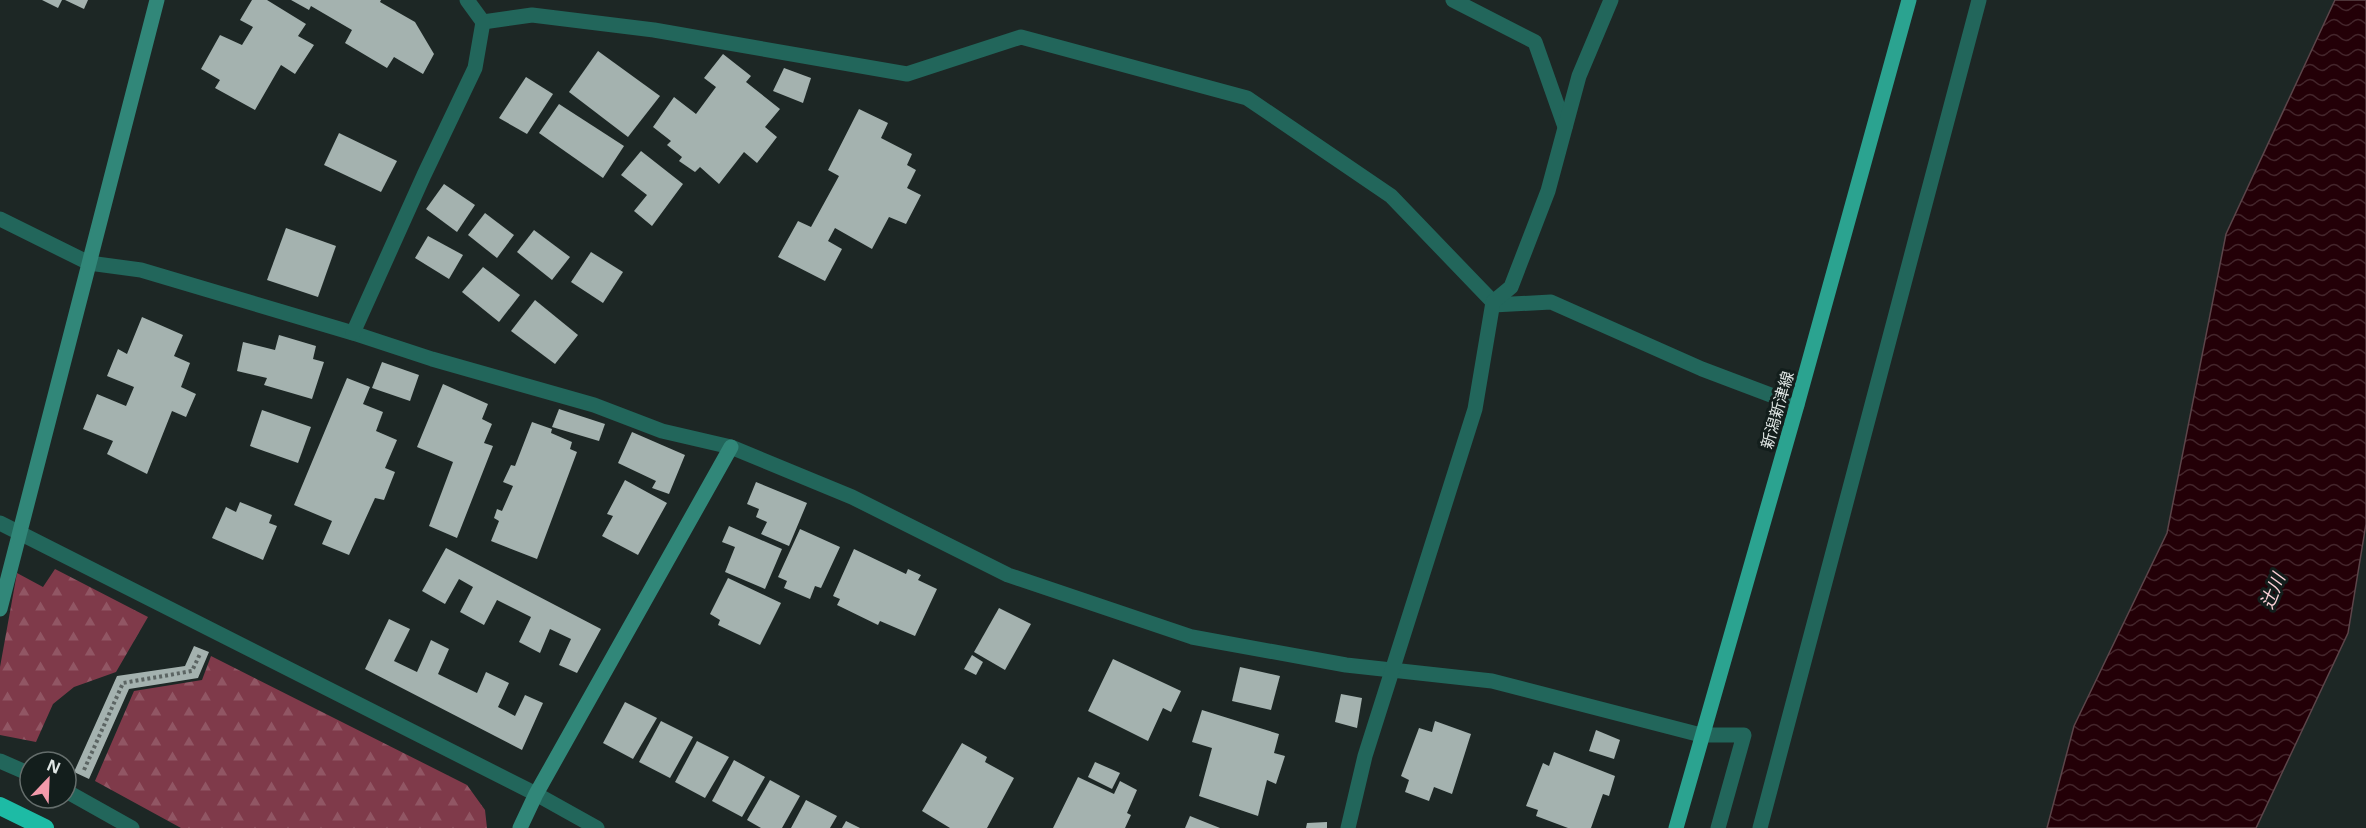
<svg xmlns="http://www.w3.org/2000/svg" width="2366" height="828" font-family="'Open Sans','Noto Sans JP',sans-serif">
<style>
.forest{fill:url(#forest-firs)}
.water{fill:url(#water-waves);stroke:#5c454a;stroke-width:1.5}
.building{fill:#a4b2af}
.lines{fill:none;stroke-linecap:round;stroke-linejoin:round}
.path{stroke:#5c6563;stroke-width:4;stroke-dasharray:3 3;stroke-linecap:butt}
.lane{stroke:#22665b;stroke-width:15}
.street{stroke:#22665b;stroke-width:15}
.secondary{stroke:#318779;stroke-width:15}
.primary{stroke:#2ba390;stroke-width:15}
.highway{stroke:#1dbba5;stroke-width:18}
.labels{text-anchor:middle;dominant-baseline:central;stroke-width:6;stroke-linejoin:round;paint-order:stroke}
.street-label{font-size:16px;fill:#e0e7e5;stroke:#131e1c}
.water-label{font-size:18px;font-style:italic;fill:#fdd1d8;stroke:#131e1c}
</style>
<defs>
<pattern id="forest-firs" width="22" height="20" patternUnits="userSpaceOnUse" patternTransform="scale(1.5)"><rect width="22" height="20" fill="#7f3a4a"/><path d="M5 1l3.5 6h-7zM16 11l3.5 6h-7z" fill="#915664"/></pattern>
<pattern id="water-waves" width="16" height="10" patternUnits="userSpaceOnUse" patternTransform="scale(1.5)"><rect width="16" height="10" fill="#230007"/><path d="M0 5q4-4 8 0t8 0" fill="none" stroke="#43252b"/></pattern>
</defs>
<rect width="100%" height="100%" fill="#1d2725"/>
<g class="forest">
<polygon points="55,569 148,617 116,672 74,687 53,704 36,742 0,735 0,667 17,573 43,587"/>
<polygon points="211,656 467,785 485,810 487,828 181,828 95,781 134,691 202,680"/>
</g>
<polygon class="water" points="2335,0 2366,0 2366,524 2348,633 2256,828 2047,828 2074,726 2167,533 2226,234"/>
<g class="building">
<polygon points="42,0 62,0 58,8"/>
<polygon points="65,0 88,0 84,9"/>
<polygon points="252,0 267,0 306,24 298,36 314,45 295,74 281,65 255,110 215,88 220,80 201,69 220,35 242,45 253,27 240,20"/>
<polygon points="291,0 381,0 380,2 415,22 434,54 423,74 394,57 387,68 345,43 352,30 311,6 309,10"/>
<polygon points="598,51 660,96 628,137 569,92"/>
<polygon points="723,54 751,76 746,82 780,109 765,127 777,137 757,163 744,152 719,184 700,167 695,172 679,161 682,157 667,145 671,141 653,127 674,97 696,114 716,87 704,78"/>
<polygon points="784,68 811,78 803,103 773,91"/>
<polygon points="526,77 553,94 527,134 499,118"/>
<polygon points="559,104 624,146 603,178 539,133"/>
<polygon points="859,109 888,123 881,138 912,154 907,165 916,170 907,188 921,195 906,224 889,217 872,249 835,228 828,241 842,249 825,281 778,257 798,221 811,227 839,176 828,170"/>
<polygon points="339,133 397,161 381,192 324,165"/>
<polygon points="641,151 683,184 652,226 634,211 647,195 621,175"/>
<polygon points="444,184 475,205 457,232 426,209"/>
<polygon points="485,213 514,235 497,258 468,235"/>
<polygon points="286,228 336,246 318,297 267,280"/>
<polygon points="534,230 570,257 552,280 517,252"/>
<polygon points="428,236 463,255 449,279 415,258"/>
<polygon points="591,252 623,272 603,303 571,282"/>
<polygon points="483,267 520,295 499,322 462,292"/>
<polygon points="535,300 578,335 555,364 511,331"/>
<polygon points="142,317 183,335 174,356 190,363 181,387 196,394 186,417 172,411 147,474 107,454 113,441 83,429 97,394 126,406 134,387 107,376 118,349 127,354"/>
<polygon points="279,335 316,346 313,359 324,362 312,399 264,385 267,378 237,371 243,342 275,350"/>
<polygon points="382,362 419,375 410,401 372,388"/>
<polygon points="347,378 370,387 363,404 383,412 376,431 397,440 385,468 395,472 384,500 375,498 349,555 322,544 332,521 294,505"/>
<polygon points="443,384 488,404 482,419 492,424 484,443 493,446 457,538 429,526 453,462 417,447"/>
<polygon points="559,409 605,424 599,441 552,427"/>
<polygon points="262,410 311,427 298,463 250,446"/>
<polygon points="532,422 552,429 551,433 572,442 570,449 577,452 537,559 491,541 499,521 494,518 497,509 502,511 513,486 503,482 511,465 515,466"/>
<polygon points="632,432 685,455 669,494 652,488 656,481 618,463"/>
<polygon points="625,480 667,503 638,555 602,536 613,516 607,514"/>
<polygon points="756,482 807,503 789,546 761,534 767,522 756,517 759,509 747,504"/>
<polygon points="240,502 272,515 269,523 277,526 263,560 212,538 226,507 236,512"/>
<polygon points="729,526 782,549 765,589 725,572 735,547 722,542"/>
<polygon points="800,529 840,547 821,588 815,586 810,599 784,588 787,581 778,577"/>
<polygon points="446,548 601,629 577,673 559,665 571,639 550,629 540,653 519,642 531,617 497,600 484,625 460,612 473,587 459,579 445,604 422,591"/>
<polygon points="854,549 906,574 908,569 921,575 918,580 937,589 915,636 880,621 878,625 837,605 840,599 833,596"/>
<polygon points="728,578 781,603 760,645 718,625 720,620 710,614"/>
<polygon points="999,608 1031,624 1005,670 974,652"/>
<polygon points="389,619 410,629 394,661 417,672 431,640 449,649 438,674 477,693 486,672 509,683 498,707 515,716 525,695 543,703 522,750 365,669"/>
<polygon points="194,646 209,652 198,678 129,689 89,779 74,772 117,676 185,666"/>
<polygon points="972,655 983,662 976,675 964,669"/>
<polygon points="1113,659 1181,691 1171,712 1163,708 1148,741 1088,711"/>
<polygon points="1240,667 1280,676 1271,710 1232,701"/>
<polygon points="1341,694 1362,698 1357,728 1335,722"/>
<polygon points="625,702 657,718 633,759 603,743"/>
<polygon points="1202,710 1279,734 1274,753 1285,756 1276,784 1267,780 1258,816 1199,796 1212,748 1192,742"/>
<polygon points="661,721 693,737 670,778 639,762"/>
<polygon points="1435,721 1471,734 1452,794 1434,787 1429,801 1405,792 1409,780 1401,776 1419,728 1432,732"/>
<polygon points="1596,730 1620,740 1614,759 1589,751"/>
<polygon points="697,741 729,757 705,798 675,782"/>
<polygon points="962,743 987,757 985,762 1014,778 987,828 950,828 922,811"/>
<polygon points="1554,752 1615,776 1609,796 1603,794 1591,828 1568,828 1536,816 1538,810 1526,806 1543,763 1549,766"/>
<polygon points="734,760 765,777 742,817 712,801"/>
<polygon points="1095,762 1120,773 1112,789 1088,777"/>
<polygon points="1078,777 1114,794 1120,781 1137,790 1127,813 1131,815 1125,828 1053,828"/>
<polygon points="770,780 800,796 782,828 761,828 747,820"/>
<polygon points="806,800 837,816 830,828 791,828"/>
<polygon points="1190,816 1220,828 1185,828"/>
<polygon points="846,821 860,828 842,828"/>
<polygon points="1327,822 1327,828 1306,828 1307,823"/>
</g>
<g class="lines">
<polyline class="path" points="84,770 123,683 192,671 200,654"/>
<g class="lane">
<polyline points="0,761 30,774"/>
<polyline points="66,791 132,828"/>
</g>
<g class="street">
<polyline points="1453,0 1535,42 1565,127"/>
<polyline points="483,22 532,15 654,30 907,74 1021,37 1247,98 1391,196 1493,302"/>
<polyline points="0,219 89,263 141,270 353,333 432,359 594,405 662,431 731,447 852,497 1008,575 1192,637 1346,665 1492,681 1701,735 1744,735 1718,828"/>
<polyline points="1493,305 1551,302 1702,369 1797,405"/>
<polyline points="353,333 424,175 475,68 483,22 467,0"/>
<polyline points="0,523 536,794 597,828"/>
<polyline points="1348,828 1365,756 1475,409 1493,302 1511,287 1548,191 1579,76 1611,0"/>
<polyline points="1760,828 1979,0"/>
</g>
<g class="secondary">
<polyline points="0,609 157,0"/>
<polyline points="520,828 536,794 731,447"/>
</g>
<polyline class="primary" points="1676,828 1797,405 1909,0"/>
<polyline class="highway" points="0,806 45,828"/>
</g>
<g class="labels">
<g class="street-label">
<text transform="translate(1777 410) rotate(-74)">新潟新津線</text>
</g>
<g class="water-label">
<text transform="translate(2272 591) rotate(-68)">辻川</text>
</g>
</g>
<g transform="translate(48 780) rotate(23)"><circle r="28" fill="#131e1c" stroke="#656e6c" stroke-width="1.5"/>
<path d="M0-4.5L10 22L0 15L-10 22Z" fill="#f39aab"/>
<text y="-9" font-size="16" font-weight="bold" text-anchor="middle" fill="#e0e7e5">N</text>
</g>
</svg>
